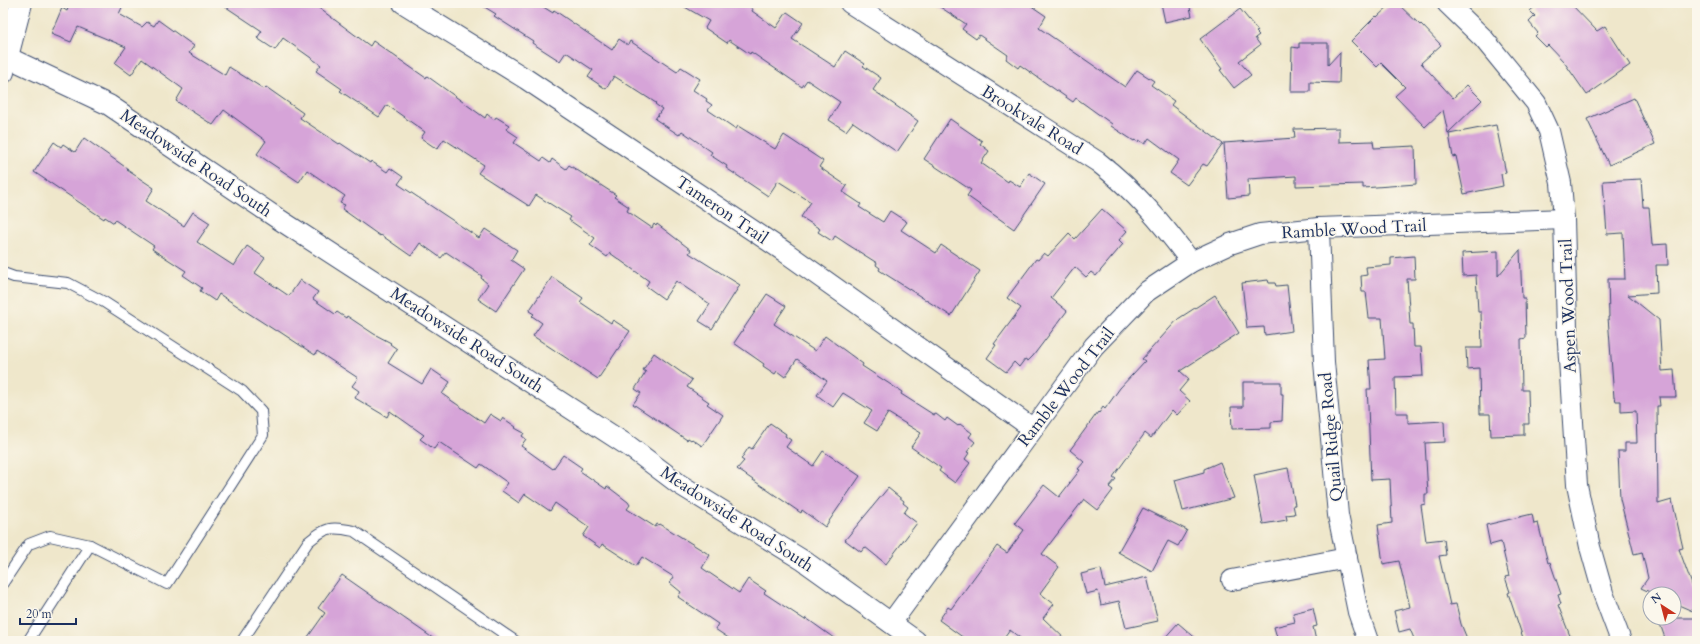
<svg xmlns="http://www.w3.org/2000/svg" width="1700" height="644" font-family="Cardo,serif">
<style>
.building{fill:#d6a4d8}
.lines{fill:none;stroke-linecap:round;stroke-linejoin:round}
.service-casing{stroke:#3b4b6e;stroke-width:12}
.minor-casing{stroke:#3b4b6e;stroke-width:22}
.tertiary-casing{stroke:#3b4b6e;stroke-width:24}
.service{stroke:#fff;stroke-width:10}
.minor{stroke:#fff;stroke-width:20}
.tertiary{stroke:#fff;stroke-width:22}
.labels{text-anchor:middle;dominant-baseline:central;stroke-width:3;stroke-linejoin:round;paint-order:stroke}
.street-label{font-size:17px;fill:#1b2f5e;stroke:#fbf7ec}
</style>
<rect width="100%" height="100%" fill="#fbf7ec"/>
<filter id="ink" filterUnits="userSpaceOnUse"><feTurbulence type="fractalNoise" baseFrequency=".025" numOctaves="2"/><feDisplacementMap in="SourceGraphic" scale="8" xChannelSelector="R" yChannelSelector="G"/><feConvolveMatrix kernelMatrix="1 2 1 2 8 2 1 2 1" color-interpolation-filters="sRGB"/></filter>
<filter id="wash" filterUnits="userSpaceOnUse"><feTurbulence type="fractalNoise" baseFrequency=".012" numOctaves="4" result="noise"/><feDisplacementMap in="SourceGraphic" scale="16" xChannelSelector="R" yChannelSelector="G"/><feGaussianBlur stdDeviation="0.9" result="paint"/><feColorMatrix in="noise" values="0 0 0 0 0 0 0 0 0 0 0 0 0 0 0 0 0 1.4 0 .05"/><feComposite in="paint" operator="in"/></filter>
<g filter="url(#wash)">
<rect width="100%" height="100%" fill="#efe7cb"/>
<g id="blocks">
<g class="building">
<polygon points="70,3 124,3 119,14 142,27 147,22 154,26 158,20 194,46 189,53 225,75 229,67 264,89 266,87 303,113 300,118 339,144 340,143 370,163 371,161 387,172 390,168 403,177 398,184 479,238 485,229 517,250 511,260 524,269 496,311 478,299 488,284 481,278 482,276 446,252 441,258 420,243 411,256 381,235 380,236 342,209 345,205 340,203 345,196 307,170 299,182 257,154 266,141 224,110 213,125 176,101 183,89 142,59 131,75 115,63 126,47 78,27 71,42 51,34 62,8 67,11"/>
<polygon points="220,3 312,3 370,46 373,41 426,78 427,76 485,118 487,114 494,120 496,117 509,125 506,129 518,137 514,143 541,161 543,158 550,163 552,159 566,169 569,165 602,186 616,195 614,197 629,207 627,211 652,228 654,224 656,226 657,224 691,250 689,253 740,285 712,329 699,321 710,304 676,281 664,299 646,286 649,281 610,253 607,257 590,245 595,238 569,220 571,217 536,195 529,206 478,173 484,165 444,139 437,149 421,138 425,132 387,105 379,117 340,91 342,89 316,71 321,65 283,38 275,50 257,38 262,31"/>
<polygon points="478,3 537,3 553,13 554,10 612,50 619,39 628,45 630,41 677,72 681,67 700,79 693,90 707,99 706,101 712,105 708,110 736,129 738,126 775,149 784,135 823,161 819,167 847,186 843,192 861,204 859,207 883,222 890,211 907,222 901,230 936,253 941,245 980,271 951,316 879,270 880,268 876,265 877,263 847,244 835,236 832,241 818,232 820,229 801,217 811,202 778,181 768,196 726,168 727,166 710,155 712,152 682,131 679,135 655,119 662,109 655,104 656,103 614,76 606,89 588,77 593,70 566,52 560,61 532,43 533,41 494,16 496,14"/>
<polygon points="678,3 744,3 753,9 752,11 776,28 787,12 803,23 792,39 835,67 845,51 865,64 863,66 881,78 873,90 918,121 897,152 853,122 846,131 829,120 840,102 807,80 802,87 751,52 750,54 729,40 727,43 705,28 709,21"/>
<polygon points="934,3 1027,3 1046,16 1039,28 1125,87 1137,70 1154,81 1151,85 1174,101 1171,105 1223,144 1207,166 1203,164 1187,185 1170,173 1179,160 1149,138 1145,144 1139,140 1138,142 1135,140 1134,141 1111,126 1112,124 1076,98 1073,102 1020,65 1018,68 1006,59 1008,55 979,35 976,39 962,29 966,24"/>
<polygon points="1161,3 1189,3 1192,16 1165,22"/>
<polygon points="1392,3 1397,3 1420,25 1421,24 1441,45 1421,63 1453,98 1467,85 1482,100 1448,133 1443,110 1425,127 1395,96 1405,87 1381,63 1377,67 1351,41 1376,16 1377,17"/>
<polygon points="1539,3 1570,3 1597,31 1605,26 1630,65 1587,95 1564,62 1548,45 1546,47 1535,36 1538,33 1529,22 1535,16 1530,11"/>
<polygon points="1240,9 1258,31 1256,32 1259,35 1255,38 1260,45 1239,61 1251,75 1234,88 1220,70 1222,69 1200,39"/>
<polygon points="1299,43 1328,43 1328,65 1340,52 1339,83 1310,82 1310,92 1291,92 1292,47 1299,48"/>
<polygon points="1634,98 1655,144 1609,165 1587,119"/>
<polygon points="950,119 982,141 980,144 989,151 981,163 1008,182 1009,180 1020,187 1029,173 1045,184 1014,229 967,196 971,190 924,159"/>
<polygon points="1496,125 1506,173 1501,174 1503,186 1464,194 1456,156 1453,157 1449,134"/>
<polygon points="1339,128 1339,142 1373,141 1374,148 1415,146 1416,184 1363,188 1363,184 1296,186 1296,176 1248,179 1249,196 1228,198 1224,143 1295,138 1294,129"/>
<polygon points="84,138 128,169 127,170 154,188 146,201 184,226 193,212 210,223 197,242 234,266 247,246 265,258 255,273 289,296 300,280 318,292 313,299 335,314 337,312 346,318 347,316 374,334 391,343 390,344 397,349 388,363 422,384 431,369 450,382 442,394 484,423 490,414 501,421 503,418 516,427 515,428 524,433 522,436 526,439 521,446 553,469 563,455 582,468 580,471 606,489 607,486 628,502 630,505 627,509 655,527 657,524 659,525 660,524 710,555 702,568 739,593 748,579 766,591 764,593 805,620 806,618 838,641 733,641 715,629 718,624 678,597 681,592 670,583 674,577 642,557 636,566 602,544 600,548 583,536 589,527 555,503 550,511 525,494 519,503 502,491 508,483 481,464 478,468 439,442 434,449 420,439 424,435 390,411 387,417 355,398 359,391 352,386 358,378 317,351 315,355 277,330 276,331 219,294 215,301 200,291 202,288 183,275 186,271 152,249 154,246 115,220 114,223 105,217 104,219 34,172 54,142 61,147 63,144 75,152"/>
<polygon points="1641,179 1643,207 1649,207 1652,245 1667,244 1668,265 1656,265 1657,293 1628,295 1659,320 1662,371 1674,370 1676,397 1659,397 1660,406 1657,406 1658,504 1672,500 1683,548 1679,549 1694,590 1697,588 1697,613 1674,603 1674,594 1654,594 1641,588 1648,578 1642,552 1634,554 1620,499 1618,451 1625,451 1625,443 1637,443 1636,411 1621,412 1621,401 1616,401 1615,398 1614,398 1608,317 1609,317 1608,279 1625,279 1623,233 1607,234 1603,181"/>
<polygon points="1102,209 1127,231 1119,240 1123,244 1096,276 1091,272 1086,277 1075,267 1051,298 1067,311 1033,356 1028,361 1025,359 1019,367 1014,362 1006,372 987,358 996,345 994,344 1021,308 1007,298 1036,259 1038,260 1044,253 1048,256 1069,233 1075,239"/>
<polygon points="1520,250 1522,298 1525,298 1526,338 1521,339 1522,390 1528,390 1529,424 1524,424 1524,435 1491,436 1490,414 1480,414 1479,368 1467,369 1466,348 1482,348 1481,312 1478,312 1476,275 1463,276 1462,253 1498,251 1498,276"/>
<polygon points="1414,256 1415,279 1407,279 1410,324 1413,324 1414,347 1421,347 1423,376 1395,377 1396,413 1408,413 1408,423 1444,421 1445,442 1425,443 1428,494 1425,494 1425,504 1421,505 1426,541 1444,539 1446,555 1439,556 1450,605 1456,604 1461,624 1468,641 1415,641 1410,629 1399,632 1394,611 1410,607 1399,561 1383,564 1378,525 1392,523 1390,479 1371,480 1368,406 1367,389 1371,389 1369,360 1385,359 1382,318 1369,318 1366,292 1362,292 1361,276 1367,275 1366,267 1391,265 1391,258"/>
<polygon points="552,277 583,298 580,302 611,323 613,320 630,331 598,379 533,336 542,323 532,316 534,314 529,311"/>
<polygon points="1268,280 1269,283 1275,283 1276,286 1287,285 1292,331 1265,335 1264,327 1247,328 1242,283"/>
<polygon points="767,294 786,306 774,324 815,351 825,336 863,364 862,366 902,392 901,394 934,415 936,414 945,421 947,418 958,426 960,424 972,433 969,437 975,442 967,452 969,453 965,459 970,463 955,483 939,471 941,468 911,447 921,433 888,413 877,431 864,423 872,411 843,393 833,407 817,395 827,381 797,359 785,377 777,371 775,374 763,366 764,364 734,343"/>
<polygon points="1215,295 1239,333 1180,371 1189,379 1179,391 1190,401 1177,415 1172,410 1151,438 1145,433 1113,477 1116,479 1109,487 1113,490 1098,510 1084,499 1042,554 1059,567 1040,593 1054,604 1043,618 1067,641 1024,641 1010,630 1002,641 968,641 939,620 948,607 951,609 959,598 997,546 1007,553 1024,530 1015,523 1044,485 1059,497 1080,470 1078,469 1084,462 1070,450 1098,412 1099,413 1103,407 1105,409 1120,388 1145,361 1142,359 1178,319"/>
<polygon points="654,353 692,380 687,387 709,402 707,404 723,415 702,446 692,439 691,440 688,438 687,440 633,404 641,393 635,389 646,372 643,370"/>
<polygon points="1243,382 1281,382 1281,394 1283,394 1282,421 1271,422 1271,428 1232,429 1231,407 1243,407"/>
<polygon points="770,423 786,434 785,436 791,440 786,447 813,466 823,451 860,476 825,527 802,510 801,513 737,469 744,461 741,459 749,447 752,449"/>
<polygon points="1220,462 1234,498 1183,511 1175,480 1204,472 1204,469"/>
<polygon points="1288,468 1295,505 1293,505 1295,514 1286,515 1287,520 1263,524 1254,475"/>
<polygon points="888,488 904,501 903,503 908,507 904,513 917,523 886,564 865,547 861,552 845,540"/>
<polygon points="1143,508 1187,530 1178,546 1168,541 1152,571 1118,552"/>
<polygon points="1532,514 1534,524 1538,523 1548,563 1550,562 1561,594 1558,595 1561,604 1558,605 1572,641 1524,641 1508,593 1510,592 1505,577 1509,576 1501,542 1490,545 1486,525"/>
<polygon points="1101,569 1105,587 1147,577 1158,621 1126,628 1119,601 1101,605 1098,591 1086,594 1081,574"/>
<polygon points="342,575 437,641 305,641 325,613 318,608"/>
<polygon points="1313,608 1317,626 1313,627 1316,641 1278,641 1274,627 1295,622 1293,613"/>
<polygon points="1658,618 1697,618 1697,641 1666,641"/>
<polygon points="1178,623 1199,641 1162,641"/>
</g>
</g>
</g>
<g filter="url(#ink)">
<use href="#blocks" fill-opacity="0" stroke="#3b4b6e" stroke-width="1"/>
<g class="lines">
<defs>
<g id="service">
<polyline points="3,273 14,277 68,283 104,302 242,391 261,411 263,435 167,584 90,545 50,536 29,544 3,583"/>
<polyline points="28,641 90,545"/>
<path d="M242,641L308,542C326,527 331,526 354,531L515,641"/>
</g>
<g id="minor">
<polyline points="403,3 526,79 785,252 1032,428"/>
<path d="M850,3L1098,162C1135,191 1163,224 1191,262"/>
<polyline points="1447,3 1483,38 1536,103 1549,131 1561,183 1564,219 1567,328 1577,485 1590,547 1603,593 1621,641"/>
<polyline points="7,57 109,105 277,218 630,447 679,484 804,561 916,641"/>
<polyline points="1319,228 1324,362 1338,515 1358,612 1368,641"/>
<polyline points="1232,580 1347,558"/>
<polyline points="891,623 1094,346 1146,292 1191,262 1230,244 1260,234 1319,228 1564,219"/>
</g>
<polyline id="tertiary" points="3,72 21,3"/>
</defs>
<use href="#service" class="service-casing"/>
<use href="#minor" class="minor-casing"/>
<use href="#tertiary" class="tertiary-casing"/>
<use href="#service" class="service"/>
<use href="#minor" class="minor"/>
<use href="#tertiary" class="tertiary"/>
</g>
</g>
<g class="labels">
<g class="street-label">
<text transform="translate(1032 120) rotate(32)">Brookvale Road</text>
<text transform="translate(196 163) rotate(34)">Meadowside Road South</text>
<text transform="translate(722 210) rotate(34)">Tameron Trail</text>
<text transform="translate(1354 229) rotate(-3)">Ramble Wood Trail</text>
<text transform="translate(1568 306) rotate(-92)">Aspen Wood Trail</text>
<text transform="translate(467 340) rotate(33)">Meadowside Road South</text>
<text transform="translate(1066 387) rotate(-52)">Ramble Wood Trail</text>
<text transform="translate(1331 437) rotate(-95)">Quail Ridge Road</text>
<text transform="translate(737 519) rotate(33)">Meadowside Road South</text>
</g>
</g>
<rect width="1700" height="644" fill="none" stroke="#fbf7ec" stroke-width="16"/>
<g transform="translate(1662 606) rotate(324)"><circle r="19" fill="#fbf7ec" stroke="#a1a7b3"/>
<path d="M0-3L7 15L0 10L-7 15Z" fill="#c8321e"/>
<text y="-6" font-size="11" font-weight="bold" text-anchor="middle" fill="#1b2f5e">N</text>
</g>
<path d="M20 618v6h56v-6" fill="none" stroke="#1b2f5e" stroke-width="2"/>
<text x="26" y="618" font-size="12" fill="#1b2f5e" stroke="#fbf7ec" stroke-width="3" paint-order="stroke">20 m</text>
</svg>
